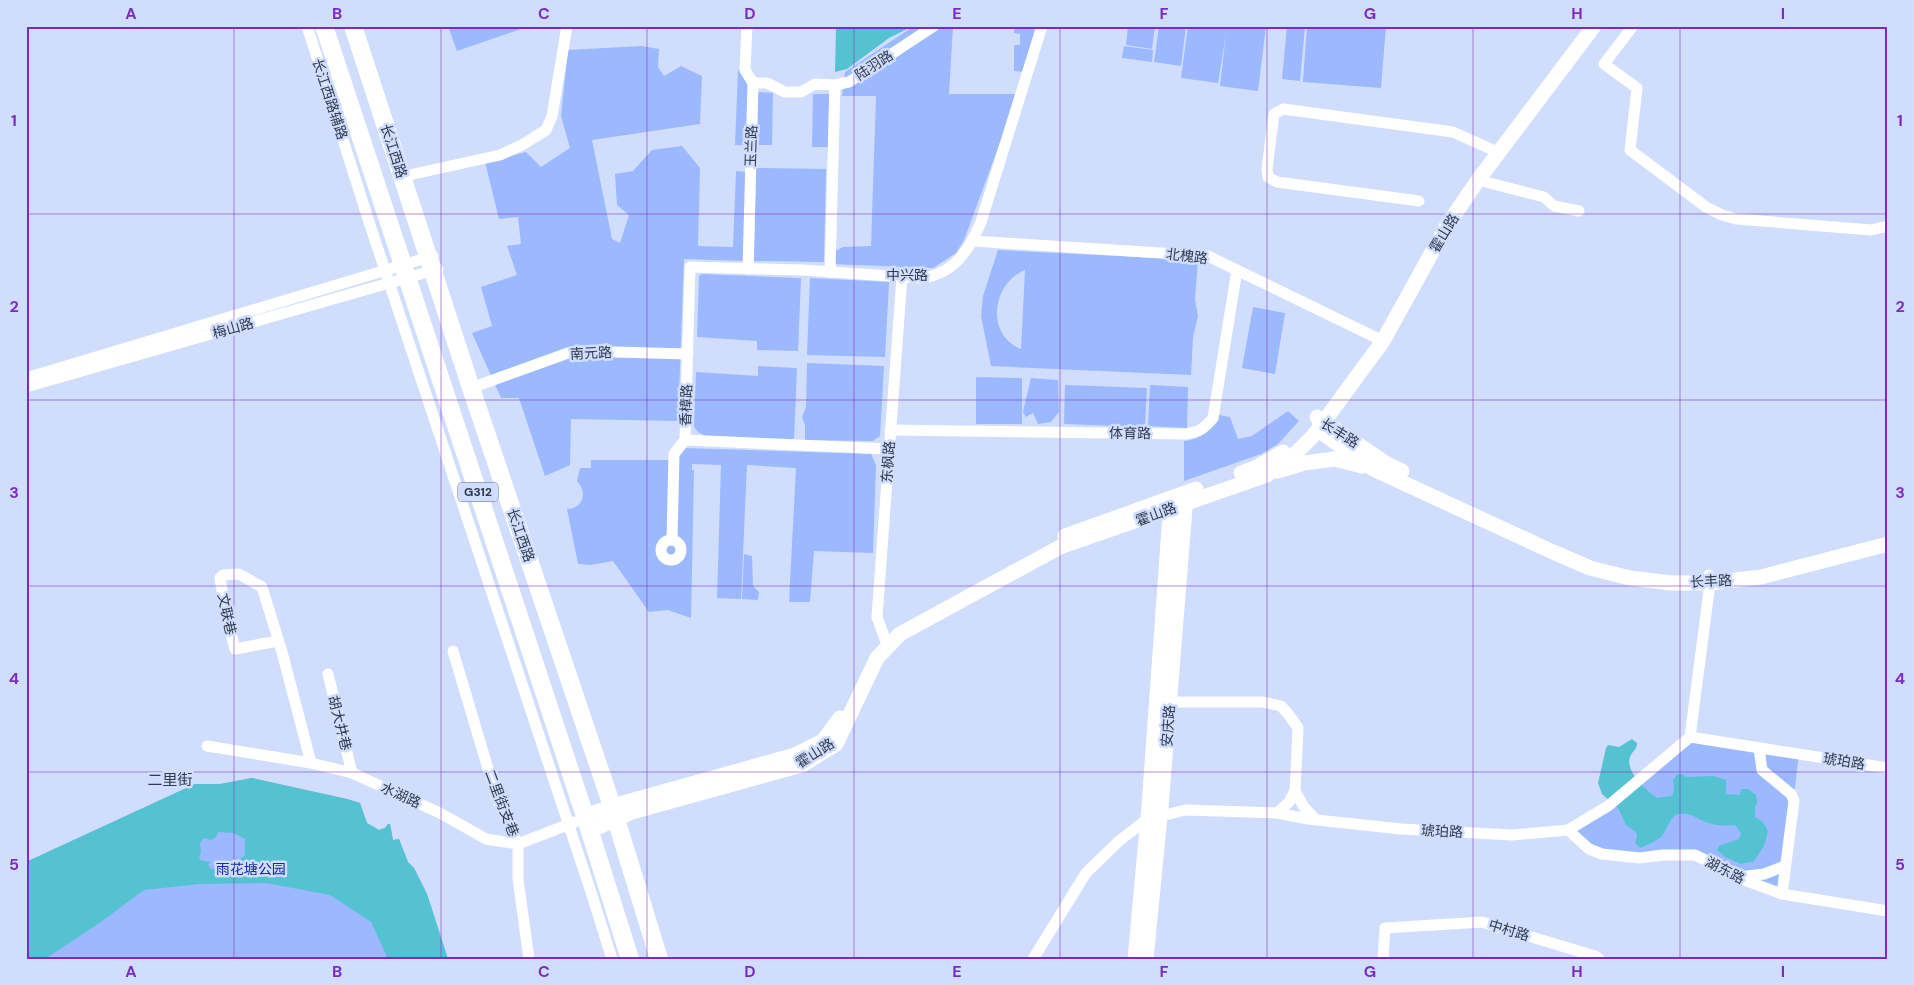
<svg xmlns="http://www.w3.org/2000/svg" width="1914" height="985" font-family="'DM Sans','Noto Sans SC',sans-serif">
<style>
.green{fill:#9cb8ff;fill-rule:evenodd}
.water{fill:#54c2d1;fill-rule:evenodd}
.lines{fill:none;stroke-linecap:round;stroke-linejoin:round}
.minor{stroke:#fff;stroke-width:11}
.major{stroke:#fff;stroke-width:15}
.highway{stroke:#fff;stroke-width:18}
.grid{fill:none;stroke:#7b2cbf;stroke-width:1;stroke-opacity:0.55}
.labels{text-anchor:middle;dominant-baseline:central;stroke-width:5;stroke-linejoin:round;paint-order:stroke}
.shield{fill:#d0ddfc;stroke:#606a82;stroke-width:1}
.shield-label{font-size:12px;font-weight:bold;fill:#30394d}
.street-label{font-size:14px;fill:#30394d;stroke:#d0ddfc}
.park-label{font-size:14px;fill:#1829a9;stroke:#d0ddfc}
.neighbourhood-label{font-size:15px;fill:#30394d;stroke:#d0ddfc}
.neatline{fill:none;stroke:#7b2cbf;stroke-width:2}
.grid-label{font-size:16px;text-anchor:middle;font-weight:bold;fill:#7b2cbf}
</style>
<rect width="100%" height="100%" fill="#d0ddfc"/>
<g class="green">
<polygon points="448,26 530,26 457,51"/>
<polygon points="914,26 934,26 937,29 941,26 953,26 949,94 1018,94 964,240 956,253 933,268 832,264 832,253 843,247 871,246 876,96 842,96 845,72"/>
<polygon points="1014,26 1036,26 1025,72 1014,71 1014,45 1020,45 1020,34 1014,33"/>
<polygon points="1128,26 1155,26 1152,49 1126,45"/>
<polygon points="1159,26 1186,26 1181,66 1154,62"/>
<polygon points="1188,26 1266,26 1258,91 1220,86 1226,34 1218,83 1181,78"/>
<polygon points="1287,26 1305,26 1300,81 1282,79"/>
<polygon points="1307,26 1386,26 1381,88 1303,82"/>
<polygon points="641,46 659,49 658,67 664,76 681,66 702,76 700,124 592,140 612,239 620,243 629,215 617,205 615,174 633,171 652,150 682,146 700,168 698,246 733,247 736,171 748,172 745,261 684,259 678,421 571,419 570,465 545,476 519,398 501,398 472,333 492,326 481,287 517,275 507,246 521,244 518,217 499,219 485,162 526,152 541,167 570,148 561,116 568,50"/>
<polygon points="1124,46 1153,50 1152,62 1122,58"/>
<polygon points="738,70 743,71 750,83 748,145 735,145"/>
<polygon points="758,92 773,93 772,145 757,145"/>
<polygon points="813,94 829,94 828,147 812,147"/>
<polygon points="756,168 826,169 824,262 754,261"/>
<path d="M998,250L1198,260L1195,299L1198,316L1193,337L1191,375L991,366L981,316L983,296ZM1025,270L1021,349C985,335 992,283 1025,270Z"/>
<polygon points="702,274 801,278 798,351 757,350 757,341 697,337 699,276"/>
<polygon points="810,278 889,282 885,357 807,355"/>
<polygon points="1253,307 1285,313 1275,374 1242,368"/>
<polygon points="807,363 884,366 880,436 873,441 805,440 805,425 802,417 806,407"/>
<polygon points="758,366 797,368 794,439 708,437 698,432 694,427 696,372 758,376"/>
<polygon points="976,377 1022,378 1022,424 976,424"/>
<polygon points="1031,378 1058,380 1059,412 1051,422 1038,424 1033,413 1026,417 1023,412"/>
<polygon points="1065,385 1147,388 1145,427 1064,424"/>
<polygon points="1150,385 1188,387 1187,428 1148,426"/>
<path d="M1288,411L1299,421L1278,444L1261,454L1184,481V441C1202,439 1211,430 1219,415L1230,417L1238,439L1252,436Z"/>
<path d="M685,448L871,454L876,465L873,553L814,551L810,602H789L796,468L747,465L741,599L717,598L721,465L692,464V470H694L691,618L668,610L649,612L613,561L591,565L578,564L567,509C583,509 588,492 577,481L580,468H591V460H675Z"/>
<polygon points="744,554 752,556 753,586 759,592 758,600 742,599"/>
<polygon points="1690,737 1799,754 1782,894 1695,855 1602,854 1568,830"/>
<polygon points="252,778 347,799 360,803 367,823 379,830 385,828 388,824 390,824 393,840 399,839 408,862 414,868 427,894 448,959 26,959 26,862 195,784 220,784"/>
</g>
<g class="water">
<polygon points="836,26 913,26 889,38 847,69 835,72"/>
<path d="M1632,739L1637,743C1637,750 1632,751 1630,757C1625,772 1646,790 1657,798L1672,796L1674,791L1673,780L1677,775L1681,774L1686,777L1714,776L1726,780V794L1740,795L1741,789H1748L1756,795L1757,803L1755,807V817L1763,822L1768,831L1764,846L1754,861L1741,864L1725,857L1717,850L1719,846L1739,839L1741,833L1735,825C1726,826 1718,826 1709,823C1699,820 1689,811 1679,814C1669,816 1668,830 1661,837C1655,842 1647,845 1640,848L1635,843L1637,836L1636,832L1626,825L1618,808L1602,794L1598,783L1606,748L1608,745L1619,747Z"/>
<path d="M252,778L347,799L360,803L367,823L379,830L385,828L388,824H390L393,840L399,839L408,862L414,868L427,894L448,959H388L371,922L330,895L266,883L199,884L144,890L98,924L45,959H26V862L195,784H220ZM218,832L234,833L245,839V855C235,864 230,867 216,864V869H211L208,865L211,862L204,861L199,859L201,852L200,843L204,838L211,840L217,836Z"/>
</g>
<g class="lines">
<g class="minor">
<polyline points="307,26 370,225 591,892 612,959"/>
<polyline points="747,26 745,70 753,83 748,269"/>
<polyline points="1633,26 1604,64 1637,88 1630,150 1706,207 1722,215 1736,219 1871,230 1888,226"/>
<polyline points="753,83 767,83 785,92 801,92 815,84 835,85 849,82 934,26"/>
<polyline points="409,175 500,155 522,145 546,130 552,116 567,26"/>
<polyline points="1478,180 1544,197 1554,206 1579,211"/>
<polyline points="1419,201 1277,182 1268,177 1267,169 1274,114 1283,109 1453,132 1493,150"/>
<polyline points="973,241 1208,256 1383,341"/>
<polyline points="830,272 835,85"/>
<polyline points="26,378 433,256"/>
<polyline points="26,387 438,269"/>
<polyline points="471,388 568,353 579,351 688,354"/>
<path d="M890,430L1186,434C1199,432 1205,428 1213,418L1237,270"/>
<polyline points="685,440 889,449"/>
<circle cx="671" cy="550" r="10"/>
<path d="M672,540L674,454L685,440L690,267L803,270L920,278C954,275 969,250 981,222L1042,26"/>
<polyline points="278,641 235,649 226,615 220,578 223,575 239,574 262,587 282,652 311,763"/>
<polyline points="888,647 877,617 902,276"/>
<polyline points="453,651 497,799 518,844 518,879 529,959"/>
<polyline points="328,674 352,773"/>
<polyline points="1169,702 1263,702 1281,706 1289,715 1298,728 1295,791 1289,802 1277,813"/>
<polyline points="1690,737 1710,583 1709,575"/>
<polyline points="207,746 311,763 352,773 440,813 486,839 518,844 575,822"/>
<polyline points="1759,748 1762,770 1791,794 1794,801 1782,894"/>
<polyline points="1295,791 1304,807 1315,819"/>
<polyline points="1568,830 1589,849 1602,854 1640,858 1663,855 1695,855 1747,881 1782,894 1888,911"/>
<polyline points="1739,877 1764,874 1785,866"/>
<polyline points="1033,959 1086,873 1119,841 1146,820 1185,810 1277,813 1308,819 1401,829 1512,835 1568,830 1608,806 1690,737 1888,768"/>
<polyline points="1383,959 1385,928 1482,922 1595,956 1599,959"/>
</g>
<g class="major">
<polyline points="1317,417 1387,464 1402,471"/>
<polyline points="1318,418 1325,435 1373,469 1553,552 1590,568 1630,578 1671,583 1710,583 1761,577 1888,544"/>
<polyline points="1278,471 1304,463 1334,459 1362,466"/>
<polyline points="1241,473 1255,468 1283,452"/>
<polyline points="1065,536 1196,489"/>
<polyline points="585,816 616,805 795,755 823,741 840,718"/>
<polyline points="590,831 632,812 802,765 836,744 877,658 900,634 1060,547 1267,475 1295,454 1314,435 1383,341 1446,227 1478,180 1594,26"/>
<polyline points="1135,959 1149,806 1171,501"/>
<polyline points="1146,959 1161,807 1186,496"/>
</g>
<g class="highway">
<polyline points="324,26 585,816 630,959"/>
<polyline points="353,26 471,388 612,806 659,959"/>
</g>
</g>
<path class="grid" d="M234,26V959M441,26V959M647,26V959M854,26V959M1060,26V959M1267,26V959M1473,26V959M1680,26V959M26,214H1888M26,400H1888M26,586H1888M26,772H1888"/>
<g class="labels">
<rect class="shield" x="458" y="482.5" width="40" height="19" rx="4"/>
<g class="shield-label">
<text x="478" y="492">G312</text>
</g>
<g class="street-label">
<text transform="translate(874 65) rotate(-33)">陆羽路</text>
<text transform="translate(330 99) rotate(72)">长江西路辅路</text>
<text transform="translate(751 146) rotate(-88)">玉兰路</text>
<text transform="translate(394 151) rotate(72)">长江西路</text>
<text transform="translate(1444 233) rotate(-59)">霍山路</text>
<text transform="translate(1187 256) rotate(7)">北槐路</text>
<text x="907" y="275">中兴路</text>
<text transform="translate(233 328) rotate(-16)">梅山路</text>
<text transform="translate(591 353) rotate(-3)">南元路</text>
<text transform="translate(686 405) rotate(-88)">香樟路</text>
<text transform="translate(1130 433) rotate(1)">体育路</text>
<text transform="translate(1340 433) rotate(32)">长丰路</text>
<text transform="translate(888 462) rotate(-86)">东枫路</text>
<text transform="translate(1156 514) rotate(-20)">霍山路</text>
<text transform="translate(521 535) rotate(71)">长江西路</text>
<text transform="translate(1711 581) rotate(-3)">长丰路</text>
<text transform="translate(227 614) rotate(78)">文联巷</text>
<text transform="translate(340 723) rotate(76)">胡大井巷</text>
<text transform="translate(1168 726) rotate(-86)">安庆路</text>
<text transform="translate(815 753) rotate(-32)">霍山路</text>
<text transform="translate(1844 761) rotate(9)">琥珀路</text>
<text transform="translate(401 795) rotate(24)">水湖路</text>
<text transform="translate(502 803) rotate(69)">二里街支巷</text>
<text transform="translate(1442 831) rotate(3)">琥珀路</text>
<text transform="translate(1725 870) rotate(27)">湖东路</text>
<text transform="translate(1509 930) rotate(17)">中村路</text>
</g>
<g class="park-label">
<text x="251" y="869">雨花塘公园</text>
</g>
<g class="neighbourhood-label">
<text x="170" y="780">二里街</text>
</g>
</g>
<rect width="1914" height="985" fill="none" stroke="#d0ddfc" stroke-width="55"/>
<rect x="28" y="28" width="1858" height="930" class="neatline"/>
<g class="grid-label">
<text x="131" y="19">A</text>
<text x="337" y="19">B</text>
<text x="544" y="19">C</text>
<text x="750" y="19">D</text>
<text x="957" y="19">E</text>
<text x="1164" y="19">F</text>
<text x="1370" y="19">G</text>
<text x="1577" y="19">H</text>
<text x="1783" y="19">I</text>
<text x="14" y="126">1</text>
<text x="1900" y="126">1</text>
<text x="14" y="312">2</text>
<text x="1900" y="312">2</text>
<text x="14" y="498">3</text>
<text x="1900" y="498">3</text>
<text x="14" y="684">4</text>
<text x="1900" y="684">4</text>
<text x="14" y="870">5</text>
<text x="1900" y="870">5</text>
<text x="131" y="977">A</text>
<text x="337" y="977">B</text>
<text x="544" y="977">C</text>
<text x="750" y="977">D</text>
<text x="957" y="977">E</text>
<text x="1164" y="977">F</text>
<text x="1370" y="977">G</text>
<text x="1577" y="977">H</text>
<text x="1783" y="977">I</text>
</g>
</svg>
